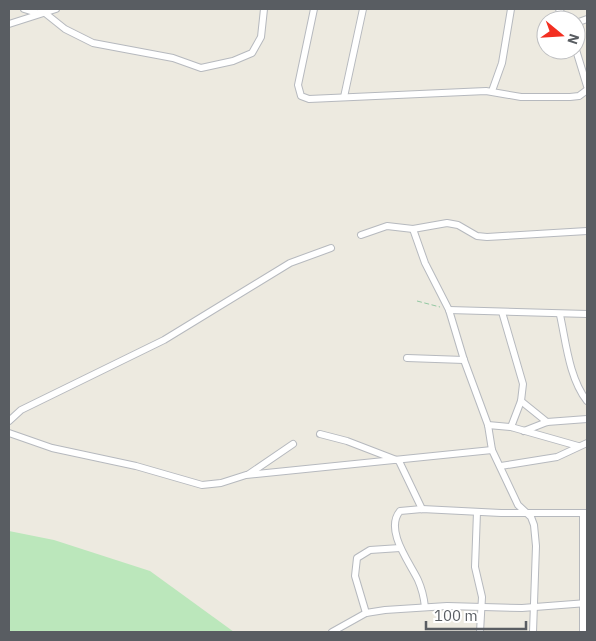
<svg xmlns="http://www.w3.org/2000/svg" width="596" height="641" font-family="'IBM Plex Sans',sans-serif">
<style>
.green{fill:#bbe7bb}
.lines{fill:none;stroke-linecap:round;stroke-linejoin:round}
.street-casing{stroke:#b6b9be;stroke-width:8}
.path{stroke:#93c8a2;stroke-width:1;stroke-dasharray:5 2.5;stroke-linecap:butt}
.street{stroke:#fff;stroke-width:6}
</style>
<rect width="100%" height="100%" fill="#edeae0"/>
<polygon class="green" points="9,531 54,540 150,571 234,632 9,632"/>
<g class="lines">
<defs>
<g id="street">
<polyline points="24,9 37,13"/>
<polyline points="40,9 65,29 93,43 173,58 201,68 233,61 252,53 261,37 264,9"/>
<polyline points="314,9 298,85 301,96 309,99 486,91 521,97 570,97 579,96 587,90"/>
<polyline points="559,9 565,20"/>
<polyline points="576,23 587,19"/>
<polyline points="9,24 56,9"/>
<polyline points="576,50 587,86"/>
<polyline points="492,91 502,63 511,9"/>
<polyline points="344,97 363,9"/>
<polyline points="413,229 425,263 449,310 464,360 488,425 492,450 518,505 531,517 534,525 536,546 533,632"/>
<polyline points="361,235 387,226 413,229 447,223 458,225 477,236 487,237 587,231"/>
<polyline points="449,310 587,314"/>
<polyline points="502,312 523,384 521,401 511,427"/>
<path d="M560,315C566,342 569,378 587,401"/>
<polyline points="407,358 464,360"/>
<polyline points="521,401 547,422"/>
<polyline points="9,421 21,410 164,340 290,263 331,248"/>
<polyline points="488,425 511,427 578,446"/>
<polyline points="524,431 547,422 587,419"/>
<polyline points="9,433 52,448 136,466 202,485 221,483 246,475 492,450"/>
<polyline points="320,434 347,441 399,461 422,509"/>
<polyline points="501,466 557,457 587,443"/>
<polyline points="249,474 293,444"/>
<polyline points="477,512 475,567 482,597 480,632"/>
<path d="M425,607C424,598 422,589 418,580C410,563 384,530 400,511L422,509L501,513H587"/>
<polyline points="366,613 355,576 357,558 370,550 400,548"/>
<polyline points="332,632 366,613 385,610 447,606 522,608 587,603"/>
<polyline points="583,632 583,513"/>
</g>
</defs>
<use href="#street" class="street-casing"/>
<polyline class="path" points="417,301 440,307"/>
<use href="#street" class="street"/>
</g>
<rect width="596" height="641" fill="none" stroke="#595d62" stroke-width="20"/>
<g transform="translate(561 35) rotate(108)"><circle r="24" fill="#ffffff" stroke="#bdbec0"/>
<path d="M0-4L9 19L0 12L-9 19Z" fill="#f32f21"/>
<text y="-8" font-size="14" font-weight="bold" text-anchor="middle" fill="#595d62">N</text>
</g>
<path d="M426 621v8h100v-8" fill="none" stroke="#595d62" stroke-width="2.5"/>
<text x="434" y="621" font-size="15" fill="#595d62" stroke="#ffffff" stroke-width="4" paint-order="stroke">100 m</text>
</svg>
